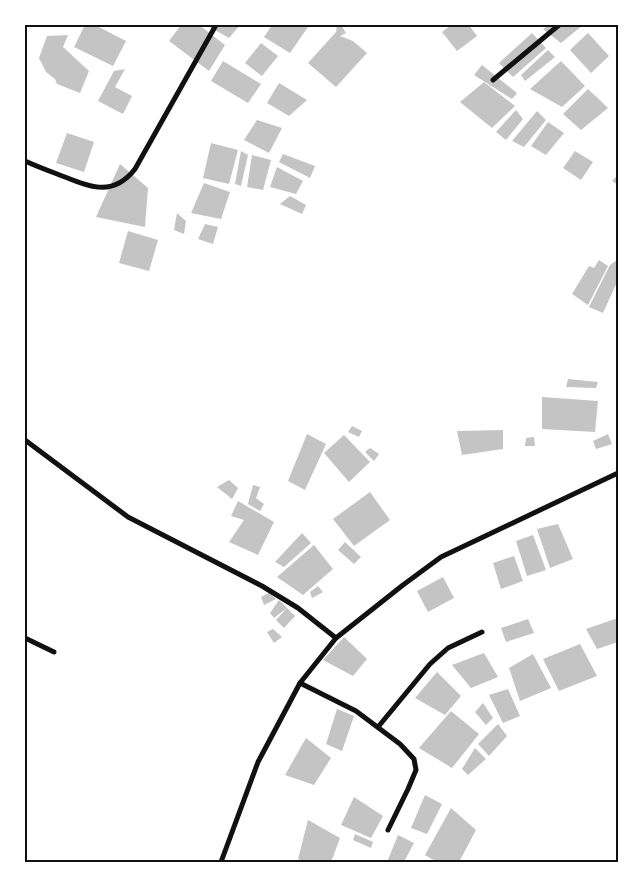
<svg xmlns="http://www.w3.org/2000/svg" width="643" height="887" font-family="Lato,sans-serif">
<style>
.building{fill:#c4c4c4}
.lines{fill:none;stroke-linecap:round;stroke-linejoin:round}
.minor{stroke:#111;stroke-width:5}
.neatline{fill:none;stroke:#111;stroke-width:2}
</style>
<rect width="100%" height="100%" fill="#fff"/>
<g class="building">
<polygon points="85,25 95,25 126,41 113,66 74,47"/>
<polygon points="181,25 199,25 225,45 209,71 169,41"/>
<polygon points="206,25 240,25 229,38"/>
<polygon points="272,25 305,25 308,27 290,53 264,37"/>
<polygon points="337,25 341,25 346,33 340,36 353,41 367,53 336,87 308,63 336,32"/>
<polygon points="451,25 469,25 477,36 457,51 442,32"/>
<polygon points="549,25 583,25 561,43 543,29"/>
<polygon points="532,33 546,48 513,77 499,63"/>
<polygon points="588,33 609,56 591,73 570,50"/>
<polygon points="68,35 63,47 89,71 80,93 57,84 55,79 46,72 39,58 47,36"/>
<polygon points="261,43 278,56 262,76 245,63"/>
<polygon points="548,50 555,57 525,81 521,75"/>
<polygon points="223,61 261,84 248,103 211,81"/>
<polygon points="561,61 585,86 562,107 530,89"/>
<polygon points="482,65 517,93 512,99 474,75"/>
<polygon points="125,69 115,87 132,96 123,114 98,101 114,71"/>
<polygon points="484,82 515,106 492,128 460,102"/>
<polygon points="279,83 307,100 289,116 267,103"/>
<polygon points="588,89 608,108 581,130 563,114"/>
<polygon points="516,110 523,119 506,140 496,132"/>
<polygon points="537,111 546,120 524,147 512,141"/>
<polygon points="257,120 282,128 269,153 244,140"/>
<polygon points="548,122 564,133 546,155 531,146"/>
<polygon points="67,133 94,142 84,172 56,163"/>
<polygon points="211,143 238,150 229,184 203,178"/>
<polygon points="241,151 248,155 241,186 235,184"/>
<polygon points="575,151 593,162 581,180 563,168"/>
<polygon points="283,154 315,166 310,178 279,162"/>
<polygon points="252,155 271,160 263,190 247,187"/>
<polygon points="120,164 148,188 145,227 96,217"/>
<polygon points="277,167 303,181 296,194 270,187"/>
<polygon points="616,177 618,178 618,185 612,181"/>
<polygon points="204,183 230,192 221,219 191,213"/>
<polygon points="290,196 306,205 302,214 280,204"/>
<polygon points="177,213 186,221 184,234 174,230"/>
<polygon points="205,224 218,227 213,244 198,239"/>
<polygon points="128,231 158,240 149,271 119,263"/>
<polygon points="599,260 608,266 588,305 572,294 589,266 594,268"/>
<polygon points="617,260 618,261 618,280 603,313 589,307 610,265"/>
<polygon points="568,379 598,382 596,388 566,387"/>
<polygon points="542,397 598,401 595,432 542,429"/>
<polygon points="352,426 362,431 359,437 348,432"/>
<polygon points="503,430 503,449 462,455 457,431"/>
<polygon points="307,434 326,444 305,490 288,481"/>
<polygon points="608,434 612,444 596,449 593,441"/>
<polygon points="344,435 370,462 349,482 324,453"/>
<polygon points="534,437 535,446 525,446 526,438"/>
<polygon points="370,448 379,454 374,461 365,452"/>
<polygon points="229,480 238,488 232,499 217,487"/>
<polygon points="253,485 260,487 256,498 264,504 260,511 248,504"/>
<polygon points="370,492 390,520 354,546 333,519"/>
<polygon points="238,501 274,522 258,555 229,542 244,520 231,516"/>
<polygon points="558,524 573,559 550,568 537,529"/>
<polygon points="302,533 311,543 284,567 275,562"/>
<polygon points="533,535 546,570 527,576 516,541"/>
<polygon points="345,542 361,557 354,564 338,550"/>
<polygon points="314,545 333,569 303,595 277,577"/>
<polygon points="514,556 523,581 501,589 493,563"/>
<polygon points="443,577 454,598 428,612 417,591"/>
<polygon points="318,586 323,592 312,598 310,592"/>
<polygon points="269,593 276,599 264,605 261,597"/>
<polygon points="279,600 287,608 274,618 270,613"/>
<polygon points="287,608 295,616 284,628 276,620"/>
<polygon points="618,618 618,642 597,649 586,629"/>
<polygon points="528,619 534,633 506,642 501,628"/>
<polygon points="273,629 282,637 274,643 267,632"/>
<polygon points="344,637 367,659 353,676 323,660"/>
<polygon points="580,644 597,676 559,691 543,659"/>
<polygon points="484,653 498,677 471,688 452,665"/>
<polygon points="533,654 551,688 520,701 509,668"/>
<polygon points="437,672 461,696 445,715 415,698"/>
<polygon points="508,689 520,716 503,723 489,695"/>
<polygon points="483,703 493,718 486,725 475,712"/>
<polygon points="337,709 354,716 342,751 326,744"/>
<polygon points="451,711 479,734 452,768 419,748"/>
<polygon points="498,724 507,736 489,756 478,744"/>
<polygon points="306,738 331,758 314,785 285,775"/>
<polygon points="475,748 486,759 468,775 462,769"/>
<polygon points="425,795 442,804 427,834 411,828"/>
<polygon points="354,797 383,816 371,838 341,825"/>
<polygon points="451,808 476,830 459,862 437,862 425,855"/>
<polygon points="308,820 340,838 331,862 305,862 298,859"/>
<polygon points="355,834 373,842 371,848 353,840"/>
<polygon points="398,835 414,843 404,862 387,862"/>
</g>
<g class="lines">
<g class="minor">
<polyline points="493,80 559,25"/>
<path d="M25,161C38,167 52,172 65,177C92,188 114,196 135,169L216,25"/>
<polyline points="25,440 128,517 262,586 298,608 336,638"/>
<polyline points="25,638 54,652"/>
<polyline points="300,683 356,711 400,744 414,759 416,770 408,789 388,830"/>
<polyline points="378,727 430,664 448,648 482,632"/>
<polyline points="221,862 258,762 300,683 336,638 403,585 441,557 618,473"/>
</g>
</g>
<rect width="643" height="887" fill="none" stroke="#ffffff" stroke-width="52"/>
<rect x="26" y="26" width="591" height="835" class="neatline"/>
</svg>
